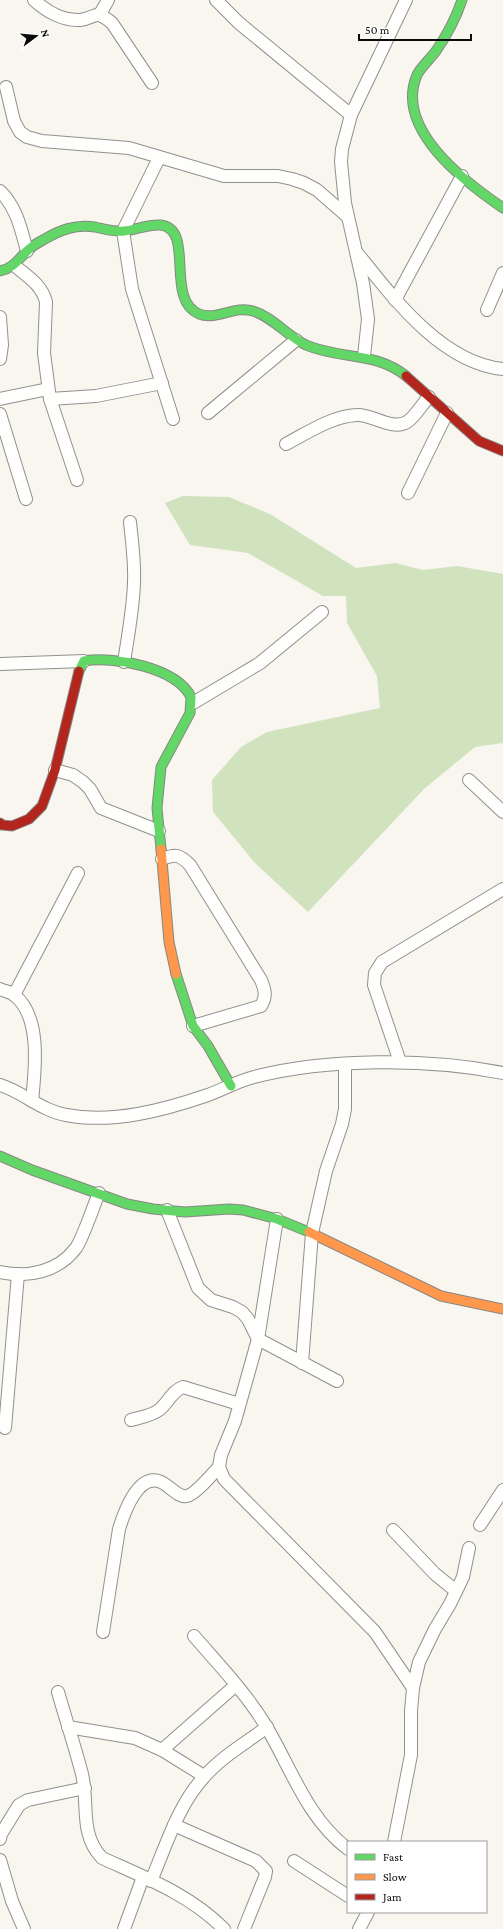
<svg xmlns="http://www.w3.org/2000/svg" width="503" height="1929" font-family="'Crimson Pro',serif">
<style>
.forest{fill:#d1e2bf}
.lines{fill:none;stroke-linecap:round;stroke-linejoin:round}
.street-casing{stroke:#91908d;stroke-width:14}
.fast-casing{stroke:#888783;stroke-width:11}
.slow-casing{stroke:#888783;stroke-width:11}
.jam-casing{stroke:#888783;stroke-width:11}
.street{stroke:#fefefc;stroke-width:12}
.fast{stroke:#63d668;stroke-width:9}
.slow{stroke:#ff974d;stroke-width:9}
.jam{stroke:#b3261e;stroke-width:9}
</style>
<rect width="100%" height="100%" fill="#f8f6ee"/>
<polygon class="forest" points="183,496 229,497 270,514 356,568 395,563 423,570 457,566 503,574 503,743 475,747 424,789 308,912 255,863 213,812 212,780 241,747 267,732 380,708 377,676 347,623 346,596 323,596 248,553 190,545 165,503"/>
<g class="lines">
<defs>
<g id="street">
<path d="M34,0C46,11 63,21 80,20C97,18 94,8 112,23L152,83"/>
<polyline points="216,0 239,23 351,115"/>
<polyline points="100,14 108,0"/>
<polyline points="6,87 14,121 20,132 27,137 42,141 129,148 224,176 278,176 292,179 304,183 317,190 348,217"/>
<polyline points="159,158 123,231 132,289 173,419"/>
<path d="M0,191C17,208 21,229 27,251"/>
<path d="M358,254C394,299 442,363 503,369"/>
<path d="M15,266C28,277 42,285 46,302L44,353L50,399L77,480"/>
<polyline points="395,300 462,176"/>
<polyline points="487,310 503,273"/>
<polyline points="0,317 2,345 0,359"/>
<polyline points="364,356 368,319 363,283 345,203 341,162 342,149 351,115 406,0"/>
<polyline points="0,399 48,389"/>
<polyline points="50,399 96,396 162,383"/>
<polyline points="208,413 296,340"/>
<polyline points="0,414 26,499"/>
<path d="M286,444C307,433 332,416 357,415C372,414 392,431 407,422C415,417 422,404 429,397"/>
<polyline points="408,493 447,413"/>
<path d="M124,662C128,636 133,610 134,583C135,562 132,542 130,522"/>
<polyline points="0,664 84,661"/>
<polyline points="193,703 260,663 322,612"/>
<polyline points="55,770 73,775 83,782 90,789 101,808 159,831"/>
<polyline points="469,780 503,812"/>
<path d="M162,859C176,854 179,854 190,865L261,980C265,990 267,996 261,1006L193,1026"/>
<path d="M0,989C4,991 11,992 14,995C42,1016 35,1071 32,1101"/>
<polyline points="14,995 78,873"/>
<polyline points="400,1062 374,985 375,973 382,962 503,889"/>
<path d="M0,1085C23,1092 42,1111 66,1115C113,1124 164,1110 208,1095C224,1089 238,1081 254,1077C327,1058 429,1058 503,1073"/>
<polyline points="167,1210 198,1288 211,1300 233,1307 242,1312 248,1319 258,1339 337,1381"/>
<polyline points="277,1219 258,1339 235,1421 221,1455 219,1467 224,1479 375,1632 413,1688"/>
<path d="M0,1272C28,1278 58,1272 76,1248C83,1238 93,1207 99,1193"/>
<polyline points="302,1363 312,1233 326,1171 342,1124 345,1109 345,1064"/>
<path d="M131,1420C141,1417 151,1416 159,1410C168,1403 172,1391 183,1387L239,1404"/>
<polyline points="5,1428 18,1274"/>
<polyline points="480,1525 503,1490"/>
<polyline points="393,1530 435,1574 456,1591"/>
<path d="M103,1632L119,1529C124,1513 138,1472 161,1482C169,1485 178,1498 187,1496C196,1494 213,1473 219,1467"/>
<path d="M194,1636C219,1665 246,1693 266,1726C291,1768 307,1818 348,1849"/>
<path d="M58,1692C66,1720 75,1747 82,1774C89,1804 79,1834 102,1858C146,1878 189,1894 224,1929"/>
<polyline points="68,1727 135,1738 162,1750 204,1776"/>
<polyline points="162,1750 236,1685"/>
<polyline points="174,1825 256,1861 266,1871 265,1877 244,1929"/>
<polyline points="0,1839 1,1834 19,1805 28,1800 85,1788"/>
<polyline points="394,1842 411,1755 411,1711 413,1688 419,1662 435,1629 450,1604 463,1577 469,1548"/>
<polyline points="0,1860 12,1901 24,1929"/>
<polyline points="294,1861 348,1896"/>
<path d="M151,1881C166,1846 178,1805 204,1777C221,1757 246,1743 267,1727"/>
<polyline points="124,1929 143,1877"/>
<polyline points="359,1929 368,1912"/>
</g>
<g id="fast">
<path d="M462,0C456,18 447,35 436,51C430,59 421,67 417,75C394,129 465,182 503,208"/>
<path d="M0,271C13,268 17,261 26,252C31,247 37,243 43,240C60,230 75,224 95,227C104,229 114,232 124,231C136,230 148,224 160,225C196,228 164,299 199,314C216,321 235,305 253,311C273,317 287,336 306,345C341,360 375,351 406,376"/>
<path d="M79,671L84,661C113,656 176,667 191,697L190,713L161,767L157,808L161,849"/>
<polyline points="176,974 193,1026 208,1046 231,1086"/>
<polyline points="0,1156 32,1170 127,1204 153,1209 185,1212 229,1209 243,1210 277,1219 309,1232"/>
</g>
<g id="slow">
<polyline points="161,849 169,942 176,974"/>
<polyline points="309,1232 441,1296 503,1309"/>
</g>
<g id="jam">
<polyline points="406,376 479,441 503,451"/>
<polyline points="0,823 2,825 12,826 29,819 42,806 55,770 79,671"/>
</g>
</defs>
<use href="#street" class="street-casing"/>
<use href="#fast" class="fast-casing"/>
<use href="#slow" class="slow-casing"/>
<use href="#jam" class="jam-casing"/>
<use href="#street" class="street"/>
<use href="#fast" class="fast"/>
<use href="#slow" class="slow"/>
<use href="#jam" class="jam"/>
</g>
<rect x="347" y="1841" width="140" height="72" fill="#ffffff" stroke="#9d9d9d"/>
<rect x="355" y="1854" width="20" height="6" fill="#63d668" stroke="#9d9d9d"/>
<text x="383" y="1861" font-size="12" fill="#0a0a0a">Fast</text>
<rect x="355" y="1874" width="20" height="6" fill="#ff974d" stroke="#9d9d9d"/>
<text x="383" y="1881" font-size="12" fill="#0a0a0a">Slow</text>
<rect x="355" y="1894" width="20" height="6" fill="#b3261e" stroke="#9d9d9d"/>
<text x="383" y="1901" font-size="12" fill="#0a0a0a">Jam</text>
<g transform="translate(36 36) rotate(74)" stroke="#ffffff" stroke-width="3" paint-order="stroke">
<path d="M0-3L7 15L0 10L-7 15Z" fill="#0a0a0a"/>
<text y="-6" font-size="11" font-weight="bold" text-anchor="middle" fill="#0a0a0a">N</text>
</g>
<path d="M359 34v6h112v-6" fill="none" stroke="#0a0a0a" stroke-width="2"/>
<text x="365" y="34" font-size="12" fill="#0a0a0a" stroke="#ffffff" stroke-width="3" paint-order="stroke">50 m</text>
</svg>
